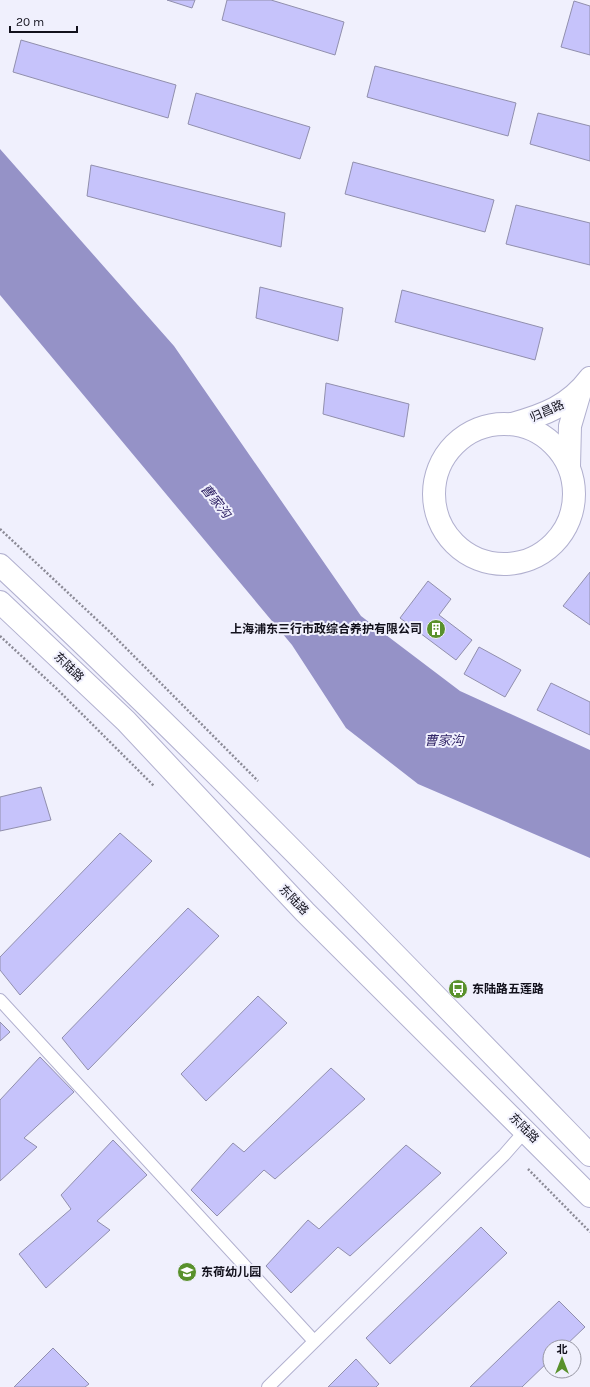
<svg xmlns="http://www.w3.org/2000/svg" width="590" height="1387" font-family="Karla,'Noto Sans SC',sans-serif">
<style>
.water{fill:#9592c7}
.building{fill:#c6c3fb;stroke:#918fad}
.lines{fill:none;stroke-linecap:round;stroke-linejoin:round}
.service-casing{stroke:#b1b0cf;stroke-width:14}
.minor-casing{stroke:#b1b0cf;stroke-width:24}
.secondary-casing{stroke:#b1b0cf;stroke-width:24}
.path{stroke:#8b8a96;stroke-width:2.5;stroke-dasharray:2 2;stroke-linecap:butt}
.service{stroke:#fff;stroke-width:12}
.minor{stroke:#fff;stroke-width:22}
.secondary{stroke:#fff;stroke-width:22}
.labels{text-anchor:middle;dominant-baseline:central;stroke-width:4;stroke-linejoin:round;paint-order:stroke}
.street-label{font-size:12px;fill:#12111c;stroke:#f0f0fd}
.poi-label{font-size:12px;font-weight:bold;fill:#12111c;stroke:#f0f0fd;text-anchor:start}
.water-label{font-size:13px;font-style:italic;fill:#342869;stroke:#f0f0fd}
</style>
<rect width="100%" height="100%" fill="#f0f0fd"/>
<polygon class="water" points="0,149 174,346 361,616 460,691 590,750 590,858 418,784 346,728 292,645 0,295"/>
<g class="building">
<polygon points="167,0 195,0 192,8"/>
<polygon points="227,0 271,0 344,22 335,55 222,20"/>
<polygon points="574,1 590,6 590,55 561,47"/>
<polygon points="21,40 176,85 168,118 13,72"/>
<polygon points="375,66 516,103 508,136 367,97"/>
<polygon points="196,93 310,127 300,159 188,124"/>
<polygon points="538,113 590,126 590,161 530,144"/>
<polygon points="353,162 494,200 485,232 345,194"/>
<polygon points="91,165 285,213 281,247 87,196"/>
<polygon points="516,205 590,223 590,265 506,244"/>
<polygon points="260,287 343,308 338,341 256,318"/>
<polygon points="402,290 543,328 535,360 395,322"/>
<polygon points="326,383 409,404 404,437 323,414"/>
<polygon points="590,572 590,625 563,606"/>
<polygon points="428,581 451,599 439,615 472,640 456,660 400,618"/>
<polygon points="479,647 521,670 505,697 464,674"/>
<polygon points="551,683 590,702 590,735 537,710"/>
<polygon points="41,787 51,820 0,831 0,797"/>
<polygon points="120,833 152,861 20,995 0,970 0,957"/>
<polygon points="188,908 219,936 88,1070 62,1038"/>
<polygon points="258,996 287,1023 206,1101 181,1074"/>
<polygon points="0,1022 10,1032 0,1041"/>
<polygon points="40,1057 74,1092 24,1138 37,1147 0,1181 0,1100"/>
<polygon points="331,1068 365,1099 275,1179 264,1170 217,1216 191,1190 233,1143 244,1152"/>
<polygon points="113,1140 147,1175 97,1221 110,1230 46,1288 19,1254 71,1209 61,1195"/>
<polygon points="406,1145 441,1173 350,1256 338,1247 291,1293 266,1266 308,1220 319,1229"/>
<polygon points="481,1227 507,1253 390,1364 366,1338"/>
<polygon points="559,1301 585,1327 564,1347 550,1347 550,1360 522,1387 470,1387"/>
<polygon points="53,1348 89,1384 85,1387 14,1387"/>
<polygon points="356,1359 379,1384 376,1387 328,1387"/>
</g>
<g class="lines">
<defs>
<g id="service">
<polyline points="0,1000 314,1341"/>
<polyline points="268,1387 504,1155 526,1130"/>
</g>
<g id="minor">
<circle cx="504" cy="494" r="70"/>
<path d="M512,424C544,415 569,406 590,378"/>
<polyline points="569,466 570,426 580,392"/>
</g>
<g id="secondary">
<path d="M0,565C203,755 397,956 590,1155"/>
<polyline points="0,602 126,721 305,912 590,1196"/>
</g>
</defs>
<use href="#service" class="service-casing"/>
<use href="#minor" class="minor-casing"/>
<use href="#secondary" class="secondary-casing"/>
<g class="path">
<polyline points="0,529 111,633 258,781"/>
<polyline points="0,636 57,689 154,786"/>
<polyline points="528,1169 590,1232"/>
</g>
<use href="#service" class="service"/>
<use href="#minor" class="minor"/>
<use href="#secondary" class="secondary"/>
</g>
<defs>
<symbol id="building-disc" viewBox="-11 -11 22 22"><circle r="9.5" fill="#59912c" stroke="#f0f0fd"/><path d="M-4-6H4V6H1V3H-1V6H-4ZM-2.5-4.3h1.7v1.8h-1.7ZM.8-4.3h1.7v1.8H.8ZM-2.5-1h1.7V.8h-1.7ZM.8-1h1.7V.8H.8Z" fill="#fff"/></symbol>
<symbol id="bus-disc" viewBox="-11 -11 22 22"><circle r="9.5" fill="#59912c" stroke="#f0f0fd"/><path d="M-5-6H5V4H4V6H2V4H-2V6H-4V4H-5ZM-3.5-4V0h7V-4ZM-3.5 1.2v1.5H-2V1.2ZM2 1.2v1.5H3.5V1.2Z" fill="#fff"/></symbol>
<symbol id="school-disc" viewBox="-11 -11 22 22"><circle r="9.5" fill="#59912c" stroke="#f0f0fd"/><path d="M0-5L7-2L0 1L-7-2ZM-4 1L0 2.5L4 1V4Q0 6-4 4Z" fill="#fff"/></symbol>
</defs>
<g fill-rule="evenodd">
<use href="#building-disc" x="425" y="618" width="22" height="22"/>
<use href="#bus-disc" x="447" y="978" width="22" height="22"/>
<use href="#school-disc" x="176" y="1261" width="22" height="22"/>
</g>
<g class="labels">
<g class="street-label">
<text transform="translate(547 411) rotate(-24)">归昌路</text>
<text transform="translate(69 667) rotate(44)">东陆路</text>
<text transform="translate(294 900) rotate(46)">东陆路</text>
<text transform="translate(524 1128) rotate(45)">东陆路</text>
</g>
<g class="poi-label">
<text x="422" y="629" text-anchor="end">上海浦东三行市政综合养护有限公司</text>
<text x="472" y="989">东陆路五莲路</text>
<text x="201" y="1272">东荷幼儿园</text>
</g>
<g class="water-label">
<text transform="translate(216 501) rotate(51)">曹家沟</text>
<text x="444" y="740">曹家沟</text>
</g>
</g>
<g transform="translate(562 1359)"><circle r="19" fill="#f0f0fd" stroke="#9797a3"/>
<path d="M0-3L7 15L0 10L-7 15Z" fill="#59912c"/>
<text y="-6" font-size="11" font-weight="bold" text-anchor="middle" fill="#12111c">北</text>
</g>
<path d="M10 26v6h67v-6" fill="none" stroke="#12111c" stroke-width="2"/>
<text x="16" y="26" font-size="12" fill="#12111c" stroke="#f0f0fd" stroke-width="3" paint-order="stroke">20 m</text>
</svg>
